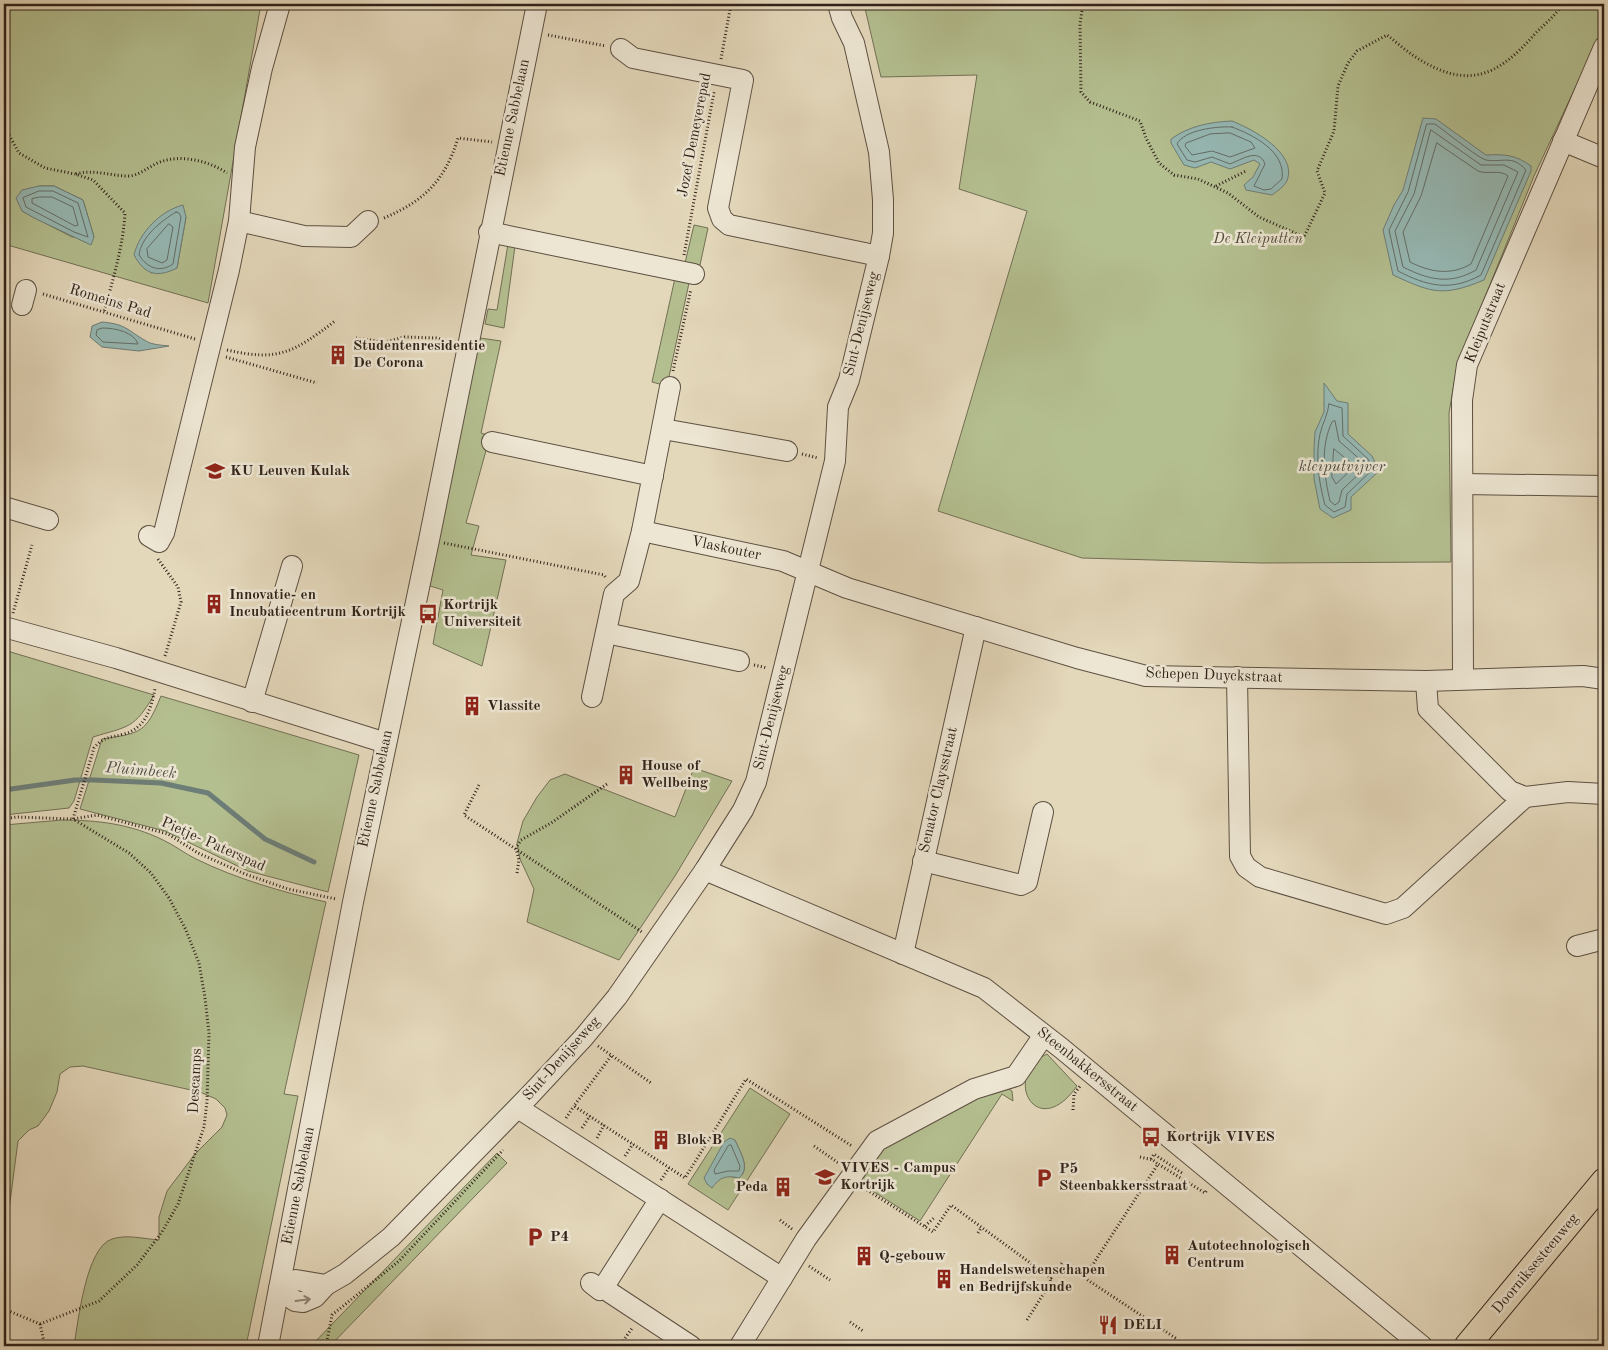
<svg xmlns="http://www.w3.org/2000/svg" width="1608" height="1350" font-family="'Old Standard TT',serif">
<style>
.green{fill:#b4bf90;stroke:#727055;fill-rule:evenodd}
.water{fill:#96b9b5;stroke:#6d7d77}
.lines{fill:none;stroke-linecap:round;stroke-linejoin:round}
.shore{stroke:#636e68;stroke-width:1}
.stream{stroke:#6d7d77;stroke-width:5}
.minor-casing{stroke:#5d5042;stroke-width:22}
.major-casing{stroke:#30221a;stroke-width:27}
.path{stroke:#30221a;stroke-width:3;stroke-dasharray:1 2.5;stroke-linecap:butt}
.minor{stroke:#ede6d3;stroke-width:20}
.major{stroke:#e4d8bb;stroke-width:25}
.oneway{stroke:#8e8476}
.labels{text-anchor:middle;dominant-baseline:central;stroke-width:5;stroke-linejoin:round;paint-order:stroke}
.street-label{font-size:15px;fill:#30221a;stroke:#ede6d3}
.park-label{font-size:15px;font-style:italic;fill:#514938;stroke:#ede6d3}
.poi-label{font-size:15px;font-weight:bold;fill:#30221a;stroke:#ede6d3;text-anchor:start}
.water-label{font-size:16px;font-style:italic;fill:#4f4f48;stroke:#ede6d3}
</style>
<rect width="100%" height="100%" fill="#e4d8bb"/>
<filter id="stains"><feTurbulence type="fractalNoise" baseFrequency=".004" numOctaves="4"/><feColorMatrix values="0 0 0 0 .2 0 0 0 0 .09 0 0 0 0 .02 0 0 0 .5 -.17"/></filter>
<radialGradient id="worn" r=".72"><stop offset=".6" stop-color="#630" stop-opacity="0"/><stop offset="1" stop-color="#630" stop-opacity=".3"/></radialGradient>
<g class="green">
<path d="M4,4H261L208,303L4,244ZM39,186H54L83,200L94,237H72L22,211ZM186,217L177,268L151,273Z"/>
<polygon points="864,4 1604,4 1604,26 1534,176 1457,366 1449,413 1451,562 1261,563 1082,558 938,511 1027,211 959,189 977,75 881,77"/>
<polygon points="694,225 708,228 700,265 685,263"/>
<polygon points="508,244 515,246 504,328 485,324 488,309 497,310"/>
<polygon points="675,278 689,283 667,386 652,382"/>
<polygon points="480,338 501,341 481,433 490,436 466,523 479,526 471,555 506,560 482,666 433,644 443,590 427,585"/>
<path d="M4,650L154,695C134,729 129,726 93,737L74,801L69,808L4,815Z"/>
<path d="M161,696L359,755L328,892L248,871L165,831L80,809L102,739C141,733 146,733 161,696Z"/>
<polygon points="694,768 732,781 675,876 619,960 527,922 534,889 520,859 517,843 523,821 537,797 550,780 565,774 675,817"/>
<path d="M62,820C97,820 131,824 163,840C174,845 184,853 196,859C237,879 282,892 326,902L284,1094L298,1096L246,1346H74C78,1322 86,1247 112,1239C127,1234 144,1239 159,1240V1217L167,1191L195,1154L222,1127L227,1115L225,1108L216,1099L200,1092L83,1066L70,1067L60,1074L57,1092L49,1111L38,1126L29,1130L18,1141L4,1248V825Z"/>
<path d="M1047,1054L1077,1086C1036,1144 1001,1075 1047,1054Z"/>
<polygon points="1002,1084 1012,1091 1013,1101 1002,1094 920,1221 857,1181 886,1142"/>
<path d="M750,1088L790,1114L728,1210L688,1184ZM735,1140C740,1152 751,1168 739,1178L728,1176L719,1179Z"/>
<polygon points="497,1153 507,1163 330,1346 311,1346"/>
</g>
<g class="water">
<path d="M1423,118L1436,119L1486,155C1505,154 1516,155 1531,166V171L1484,280C1443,297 1432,293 1393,275L1383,230L1394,205L1403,190Z"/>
<path d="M1232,121C1252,129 1298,153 1287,181C1284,187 1277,191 1272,195L1246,190L1244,185L1253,177L1260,164L1254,160L1230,169L1211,162L1195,168L1184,165L1171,143V139C1189,126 1210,122 1232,121Z"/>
<polygon points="39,186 54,186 83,200 94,237 91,245 34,218 22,211 16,198 22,190"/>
<path d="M183,205L186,217L177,268C157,278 145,275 134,255C139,233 160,211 183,205Z"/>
<path d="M102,322C126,324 127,330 146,341C152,345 162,345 169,346L139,351L102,347L90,337L92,326Z"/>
<polygon points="1324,383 1337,401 1348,403 1348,434 1372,456 1379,471 1351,497 1351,510 1333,518 1320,509 1314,479 1314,448 1315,432 1324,412"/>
<path d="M730,1138L735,1140C740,1152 751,1168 739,1178C726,1175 720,1177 712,1188L707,1184L704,1178L724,1142Z"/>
</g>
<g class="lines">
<g class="shore">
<path d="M1427,124H1435C1445,131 1478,158 1486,160C1502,163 1512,154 1526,170L1481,275C1450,292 1427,286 1398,271L1389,230L1408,192Z"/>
<path d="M1232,127C1253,135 1286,151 1282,179L1271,189L1264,190L1254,186L1265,164C1259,147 1241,160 1230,164L1212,157L1195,162L1187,160L1177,144C1184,130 1217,126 1232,127Z"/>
<path d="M1431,130L1481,165H1504L1518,172L1476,270C1450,285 1429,280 1403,267L1395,231L1414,194Z"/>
<polygon points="1230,133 1251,142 1255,148 1230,157 1212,151 1192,155 1185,146 1186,143 1210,134"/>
<path d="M1437,143L1478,171C1488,175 1500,169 1508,176L1471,264C1450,276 1430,272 1410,262L1403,232L1421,196Z"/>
<polygon points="39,191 53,191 78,203 88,237 74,232 26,207 23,198"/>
<polygon points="40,197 52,197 73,207 78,225 75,226 32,203 32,199"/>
<path d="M176,212L179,213L181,217L173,264C160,273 147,268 139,255C141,237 161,221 176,212Z"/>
<polygon points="169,224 173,227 167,260 162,263 148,257 147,249"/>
<path d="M103,328C115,328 134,332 138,344L103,342L96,335L97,330Z"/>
<path d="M1329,404L1342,408L1343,436L1368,459L1373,469L1347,494L1345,507L1334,512L1325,505C1319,483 1315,457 1320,434C1322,424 1328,415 1329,404Z"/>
<path d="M1335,421L1339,441L1363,462L1365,468L1342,490L1339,502L1335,505L1330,501C1324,475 1320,447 1332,422Z"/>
<polygon points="1334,449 1355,466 1336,484 1332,477"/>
<polygon points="731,1145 740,1166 739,1171 728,1171 715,1174 714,1170 728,1146"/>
</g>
<polyline class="stream" points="4,790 75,780 94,780 161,783 208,793 265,839 314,862"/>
<defs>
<g id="minor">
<polyline points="621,49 633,58 743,80 718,208 722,219 729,225 879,256"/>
<polyline points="1563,141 1604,158"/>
<polyline points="239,221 304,236 351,237 368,221"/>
<polyline points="489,232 694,274"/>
<polyline points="22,305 26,290"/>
<polyline points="663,429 787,451"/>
<polyline points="492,442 653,476"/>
<polyline points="1463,484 1604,486"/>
<polyline points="4,507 48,520"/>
<polyline points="642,531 783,561 847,588 1077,658 1146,676 1426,681 1583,676 1604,679"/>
<polyline points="149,536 159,542 164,533 229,270 239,221 245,147 262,68 280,4"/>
<polyline points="4,627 116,658 386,743"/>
<polyline points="606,633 739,661"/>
<polyline points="1237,677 1240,856 1246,867 1260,877 1386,914 1403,908 1525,797"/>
<polyline points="1463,679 1462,400 1467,365 1604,47"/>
<polyline points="1426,681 1428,709 1510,791 1525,797 1568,792 1604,794"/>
<polyline points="592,697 614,594 629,581 642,531 670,387"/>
<polyline points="252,702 292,566"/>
<polyline points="923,861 1021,885 1027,882 1043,812"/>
<polyline points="705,870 984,988 1061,1048 1422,1346"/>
<polyline points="1577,946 1604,939"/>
<polyline points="903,954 976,627"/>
<polyline points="518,1108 782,1278"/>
<polyline points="591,1283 600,1290 603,1288 691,1346"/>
<polyline points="603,1288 660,1199"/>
<polyline points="279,1289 295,1301 303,1302 315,1297 326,1285 345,1274 391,1237 530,1095 584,1037 617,997 705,870 743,810 756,782 835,461 838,407 849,380 879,256 883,233 883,200 879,152 854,43 842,18 838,4"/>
<polyline points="279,1289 296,1280 326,1285"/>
<polyline points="268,1346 353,902 429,540 537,4"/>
<polyline points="740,1346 806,1239 877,1141 974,1089 1016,1076 1044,1035"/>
</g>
<polyline id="major" points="1467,1346 1604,1181"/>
</defs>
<use href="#minor" class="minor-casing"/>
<use href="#major" class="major-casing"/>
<g class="path">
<path d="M1083,4L1080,24L1081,92L1090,102L1140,121L1146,138L1159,163L1174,175L1198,179L1228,193L1259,217L1304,237L1325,193L1317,171L1334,131L1338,86L1348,63L1357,51L1387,35C1396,42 1405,50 1414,56C1466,90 1496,78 1534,35C1544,24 1555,17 1562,4"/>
<polyline points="548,35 606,46"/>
<polyline points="721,59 731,4"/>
<path d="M4,126L19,153L45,168L75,174L93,180L125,213C123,247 113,279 104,312"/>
<path d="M76,174C94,169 110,176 129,176C141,175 149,166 160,162C181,154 209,161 227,173"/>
<polyline points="1216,186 1246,171"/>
<path d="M384,218C424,201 445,181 458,138L492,142"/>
<polyline points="684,255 714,92"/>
<polyline points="43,294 195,339"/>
<polyline points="356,338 385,342 405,337 436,338 451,342"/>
<path d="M227,350C279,362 294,352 335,321"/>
<polyline points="226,357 317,383"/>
<polyline points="673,371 691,289"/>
<polyline points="802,454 818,458"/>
<polyline points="444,543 604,575 606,578"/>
<polyline points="158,559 178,587 181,602 165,656"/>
<polyline points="13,613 32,545"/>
<polyline points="754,665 767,668"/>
<polyline points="479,785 464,815 642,932"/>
<polyline points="4,819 16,817 73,819 97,815 168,834 198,853 245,874 288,889 336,899"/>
<polyline points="517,873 519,860 516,848 521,840 551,823 607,784"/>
<polyline points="598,1046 651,1083"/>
<polyline points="611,1056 574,1106 685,1178 746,1079 852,1146"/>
<polyline points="1073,1110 1074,1094 1081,1085"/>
<polyline points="566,1118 574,1106"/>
<polyline points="582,1128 590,1116"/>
<polyline points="597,1138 604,1125"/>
<polyline points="814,1146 840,1164"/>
<polyline points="625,1156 633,1144"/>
<polyline points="1140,1157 1153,1160 1158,1164"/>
<polyline points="1151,1159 1154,1154 1182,1173"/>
<polyline points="661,1180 669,1168"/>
<polyline points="864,1188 933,1232 951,1205 1051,1278 1062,1263 1177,1339"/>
<polyline points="780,1220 792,1229"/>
<polyline points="925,1226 935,1217"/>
<polyline points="978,1233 981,1228"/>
<polyline points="809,1266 830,1280"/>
<polyline points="1084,1278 1158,1164 1205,1193 1207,1190"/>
<polyline points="1049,1285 1059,1292"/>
<polyline points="4,1309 40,1324"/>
<polyline points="1027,1320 1049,1285 1051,1278"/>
<polyline points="850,1322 863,1331"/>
<path d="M40,1324L99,1301L137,1265L162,1232L178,1204L204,1127L207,1102L209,1033L205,998L199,963L186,930L169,898L151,873L129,853L73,819L94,748C104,736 110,738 124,734C146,728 151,708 155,689"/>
<polyline points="40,1324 45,1346"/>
<polyline points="623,1341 633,1327"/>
<polyline points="326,1346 332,1315 399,1261 503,1150"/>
</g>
<use href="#minor" class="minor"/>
<use href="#major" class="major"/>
</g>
<defs><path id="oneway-shaft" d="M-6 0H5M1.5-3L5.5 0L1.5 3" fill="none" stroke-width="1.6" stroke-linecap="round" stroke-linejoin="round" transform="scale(1.25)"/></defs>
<use class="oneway" href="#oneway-shaft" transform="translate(303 1300) rotate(-8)"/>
<defs>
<symbol id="building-bare" viewBox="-9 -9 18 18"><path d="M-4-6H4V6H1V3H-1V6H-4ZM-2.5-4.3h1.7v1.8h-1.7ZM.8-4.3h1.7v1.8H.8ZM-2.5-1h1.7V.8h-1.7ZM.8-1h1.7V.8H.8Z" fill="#8f2418" stroke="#ede6d3" stroke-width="2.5" paint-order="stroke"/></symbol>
<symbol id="university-bare" viewBox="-9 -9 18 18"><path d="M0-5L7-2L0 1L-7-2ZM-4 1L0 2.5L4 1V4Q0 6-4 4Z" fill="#8f2418" stroke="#ede6d3" stroke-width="2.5" paint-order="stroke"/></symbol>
<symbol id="bus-bare" viewBox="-9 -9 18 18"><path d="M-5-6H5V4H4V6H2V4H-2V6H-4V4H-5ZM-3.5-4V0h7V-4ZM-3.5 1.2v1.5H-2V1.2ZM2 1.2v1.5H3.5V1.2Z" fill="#8f2418" stroke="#ede6d3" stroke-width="2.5" paint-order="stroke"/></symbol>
<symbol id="parking-bare" viewBox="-9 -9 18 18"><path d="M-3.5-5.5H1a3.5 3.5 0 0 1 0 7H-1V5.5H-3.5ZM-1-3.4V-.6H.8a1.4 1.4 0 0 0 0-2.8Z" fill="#8f2418" stroke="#ede6d3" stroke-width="2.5" paint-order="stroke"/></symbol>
<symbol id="restaurant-bare" viewBox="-9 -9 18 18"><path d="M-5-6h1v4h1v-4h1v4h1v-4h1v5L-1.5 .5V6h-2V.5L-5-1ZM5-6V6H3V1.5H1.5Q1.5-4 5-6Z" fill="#8f2418" stroke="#ede6d3" stroke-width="2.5" paint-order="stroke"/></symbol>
</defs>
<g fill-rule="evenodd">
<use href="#building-bare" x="324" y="341" width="28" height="28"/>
<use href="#university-bare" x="201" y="457" width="28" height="28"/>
<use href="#building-bare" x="200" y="590" width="28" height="28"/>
<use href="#bus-bare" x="414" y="600" width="28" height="28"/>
<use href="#building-bare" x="458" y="692" width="28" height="28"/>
<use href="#building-bare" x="612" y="761" width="28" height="28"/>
<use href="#bus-bare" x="1137" y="1123" width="28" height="28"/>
<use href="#building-bare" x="647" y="1126" width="28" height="28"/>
<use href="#university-bare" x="811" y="1163" width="28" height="28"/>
<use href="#parking-bare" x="1030" y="1164" width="28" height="28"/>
<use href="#building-bare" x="769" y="1173" width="28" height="28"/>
<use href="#parking-bare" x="521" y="1223" width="28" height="28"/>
<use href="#building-bare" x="1158" y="1241" width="28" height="28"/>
<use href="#building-bare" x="850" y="1242" width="28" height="28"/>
<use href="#building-bare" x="930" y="1265" width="28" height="28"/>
<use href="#restaurant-bare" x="1094" y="1311" width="28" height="28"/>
</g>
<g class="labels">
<g class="street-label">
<text transform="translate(513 118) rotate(-78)">Etienne Sabbelaan</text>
<text transform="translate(695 135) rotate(-79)">Jozef Demeyerepad</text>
<text transform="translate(110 302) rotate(17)">Romeins Pad</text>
<text transform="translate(1486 323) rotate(-68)">Kleiputstraat</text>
<text transform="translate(862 324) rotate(-76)">Sint-Denijseweg</text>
<text transform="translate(726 549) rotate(12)">Vlaskouter</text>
<text transform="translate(1214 676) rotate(2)">Schepen Duyckstraat</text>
<text transform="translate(772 718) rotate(-76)">Sint-Denijseweg</text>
<text transform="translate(376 789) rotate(-78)">Etienne Sabbelaan</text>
<text transform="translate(939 790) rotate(-77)">Senator Claysstraat</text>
<text transform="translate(213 845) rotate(24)">Pietje- Paterspad</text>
<text transform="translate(562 1059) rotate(-48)">Sint-Denijseweg</text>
<text transform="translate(1087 1070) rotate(39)">Steenbakkersstraat</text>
<text transform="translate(196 1081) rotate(-87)">Descamps</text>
<text transform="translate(299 1186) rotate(-79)">Etienne Sabbelaan</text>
<text transform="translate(1536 1264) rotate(-50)">Doorniksesteenweg</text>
</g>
<g class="park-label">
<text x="1258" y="239">De Kleiputten</text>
</g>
<g class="poi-label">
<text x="353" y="346">Studentenresidentie<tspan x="353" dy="17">De Corona</tspan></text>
<text x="230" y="471">KU Leuven Kulak</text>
<text x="229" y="595">Innovatie- en<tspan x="229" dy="17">Incubatiecentrum Kortrijk</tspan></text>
<text x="443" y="605">Kortrijk<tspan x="443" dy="17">Universiteit</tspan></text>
<text x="487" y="706">Vlassite</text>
<text x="641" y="766">House of<tspan x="641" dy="17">Wellbeing</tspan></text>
<text x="1166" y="1137">Kortrijk VIVES</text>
<text x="676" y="1140">Blok B</text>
<text x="840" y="1168">VIVES - Campus<tspan x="840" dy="17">Kortrijk</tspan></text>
<text x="1059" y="1169">P5<tspan x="1059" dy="17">Steenbakkersstraat</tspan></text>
<text x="768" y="1187" text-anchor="end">Peda</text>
<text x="550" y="1237">P4</text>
<text x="1187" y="1246">Autotechnologisch<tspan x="1187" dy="17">Centrum</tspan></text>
<text x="879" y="1256">Q-gebouw</text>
<text x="959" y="1270">Handelswetenschapen<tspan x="959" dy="17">en Bedrijfskunde</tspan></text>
<text x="1123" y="1325">DELI</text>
</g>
<g class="water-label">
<text x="1342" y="467">kleiputvijver</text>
<text transform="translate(141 771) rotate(5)">Pluimbeek</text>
</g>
</g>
<rect width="1608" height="1350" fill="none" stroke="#e4d8bb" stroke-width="20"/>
<rect x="5" y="5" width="1598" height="1340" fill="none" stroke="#30221a" stroke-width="2.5"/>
<rect x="10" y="10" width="1588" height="1330" fill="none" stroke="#30221a"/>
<rect width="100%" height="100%" filter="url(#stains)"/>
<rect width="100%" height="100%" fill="url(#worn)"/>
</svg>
